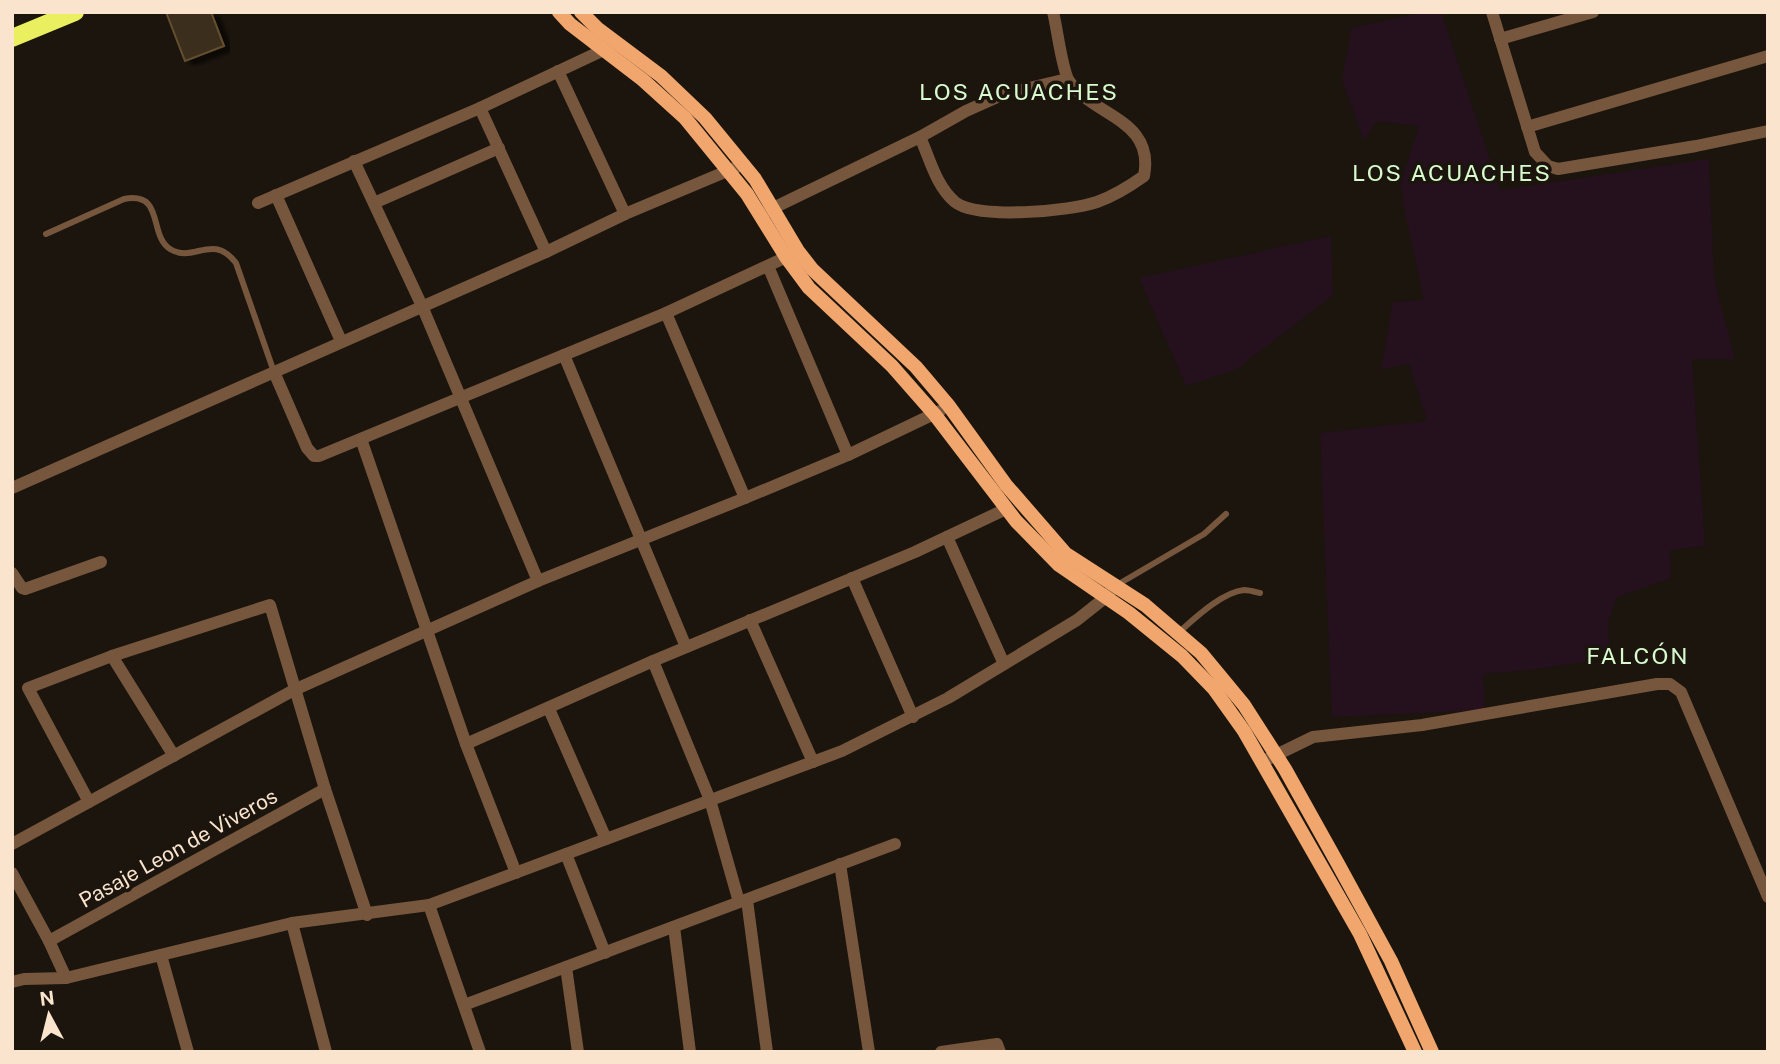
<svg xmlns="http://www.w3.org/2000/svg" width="1780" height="1064" font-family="'Public Sans',sans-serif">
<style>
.green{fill:#25111d}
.building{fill:#3a2e1b;stroke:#644f2f;stroke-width:2;filter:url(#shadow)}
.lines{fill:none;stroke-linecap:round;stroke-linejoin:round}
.lane{stroke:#76563d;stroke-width:6}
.street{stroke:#76563d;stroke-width:12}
.secondary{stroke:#f0a66d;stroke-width:14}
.primary{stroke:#eaef5f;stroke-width:18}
.labels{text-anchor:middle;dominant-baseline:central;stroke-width:7;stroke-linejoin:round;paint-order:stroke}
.street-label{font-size:21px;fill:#fae4cd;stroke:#1b150d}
.neighbourhood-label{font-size:23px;letter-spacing:2px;fill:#d8face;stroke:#1b150d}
</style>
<defs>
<filter id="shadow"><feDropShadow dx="8" dy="4.5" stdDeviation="2" flood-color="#0009"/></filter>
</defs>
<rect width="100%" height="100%" fill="#1b150d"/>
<g class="green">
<polygon points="1425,12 1441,12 1500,190 1709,159 1714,279 1735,359 1692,359 1705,546 1670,550 1671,578 1617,597 1608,621 1610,658 1530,670 1483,674 1485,710 1332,717 1320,433 1427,421 1409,364 1381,369 1393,302 1424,300 1405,213 1401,183 1419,126 1376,121 1364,141 1342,79 1352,28"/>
<polygon points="1331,236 1333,295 1237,369 1186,386 1139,278"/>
</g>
<polygon class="building" points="166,12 211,12 224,46 185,61"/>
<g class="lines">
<g class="lane">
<path d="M46,234L124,199C165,191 148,235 170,249C194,264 212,232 236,263L274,372"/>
<polyline points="1117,585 1204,534 1226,514"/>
<path d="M1178,633C1194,619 1222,592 1244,590C1249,590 1256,592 1260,593"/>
</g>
<g class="street">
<polyline points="1492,12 1535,152 1548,166 1558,169 1696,146 1768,131"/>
<polyline points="1500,39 1593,12"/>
<polyline points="558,71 625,214"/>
<polyline points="480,108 546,252"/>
<polyline points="1527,127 1768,56"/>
<path d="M920,137C930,159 936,186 955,202C977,220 1071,211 1097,202C1114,196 1130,186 1144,176C1155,119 1094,117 1069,81C1062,70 1057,27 1053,12"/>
<polyline points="354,161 422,306 538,581"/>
<polyline points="276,195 341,341"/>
<polyline points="258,203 480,108 610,47"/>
<polyline points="374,203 499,148"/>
<polyline points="765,212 920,137 966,111 1004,94 1067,79"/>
<polyline points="768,266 848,455"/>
<polyline points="666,313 745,498"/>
<polyline points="564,355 686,647"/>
<polyline points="274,372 307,448 314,456 319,456 666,313 795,253"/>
<polyline points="361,439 466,744 516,873"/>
<polyline points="12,488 546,252 625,214 744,164"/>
<polyline points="947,537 1004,664"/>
<polyline points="12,573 22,588 25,589 101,562"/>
<polyline points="852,578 913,717"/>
<polyline points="750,620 813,762"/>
<polyline points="112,656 174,756"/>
<polyline points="653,661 710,800 739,902"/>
<polyline points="549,709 606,839"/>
<polyline points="466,744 653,661 915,552 1006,509"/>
<polyline points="1268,759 1313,737 1422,725 1657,684 1670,684 1681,692 1768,897"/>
<polyline points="89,802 28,688 112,656 270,605 325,789 367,915"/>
<polyline points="12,844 294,690 538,581 745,498 848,455 940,411"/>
<polyline points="566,854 605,953"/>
<polyline points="840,864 869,1052"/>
<polyline points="12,873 49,941 66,978"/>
<polyline points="747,900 767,1052"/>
<polyline points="429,905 480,1052"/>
<polyline points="292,923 326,1052"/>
<polyline points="674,927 690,1052"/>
<polyline points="49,941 325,789"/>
<polyline points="161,955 188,1052"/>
<polyline points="566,967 578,1052"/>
<polyline points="12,982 24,979 66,978 292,923 429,905 842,751 948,698 1077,620 1106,597 1116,585"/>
<polyline points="464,1005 895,844"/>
<polyline points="941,1052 997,1044 1000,1052"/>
</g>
<g class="secondary">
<polyline points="559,12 570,24 643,80 685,118 747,194 786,257 809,288 892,366 935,415 1016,521 1059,565 1129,613 1182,656 1214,689 1244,731 1360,934 1415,1052"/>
<polyline points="581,12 597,28 661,76 705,118 755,179 798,251 812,269 916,367 949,406 1006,485 1066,554 1145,605 1201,653 1244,705 1285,769 1338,864 1391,961 1432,1052"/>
</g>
<polyline class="primary" points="12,38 75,12"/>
</g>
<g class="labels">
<g class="street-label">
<text transform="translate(178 848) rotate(-29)">Pasaje Leon de Viveros</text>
</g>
<g class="neighbourhood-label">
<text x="1019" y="91">LOS ACUACHES</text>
<text x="1452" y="172">LOS ACUACHES</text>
<text x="1638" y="655">FALCÓN</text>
</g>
</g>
<rect width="1780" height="1064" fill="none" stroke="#fae4cd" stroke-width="28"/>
<g transform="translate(49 1015) rotate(353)" stroke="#1b150d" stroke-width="5" paint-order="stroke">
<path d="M0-5L12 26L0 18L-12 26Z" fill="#fae4cd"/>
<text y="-10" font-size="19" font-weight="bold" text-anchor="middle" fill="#fae4cd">N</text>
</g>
</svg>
